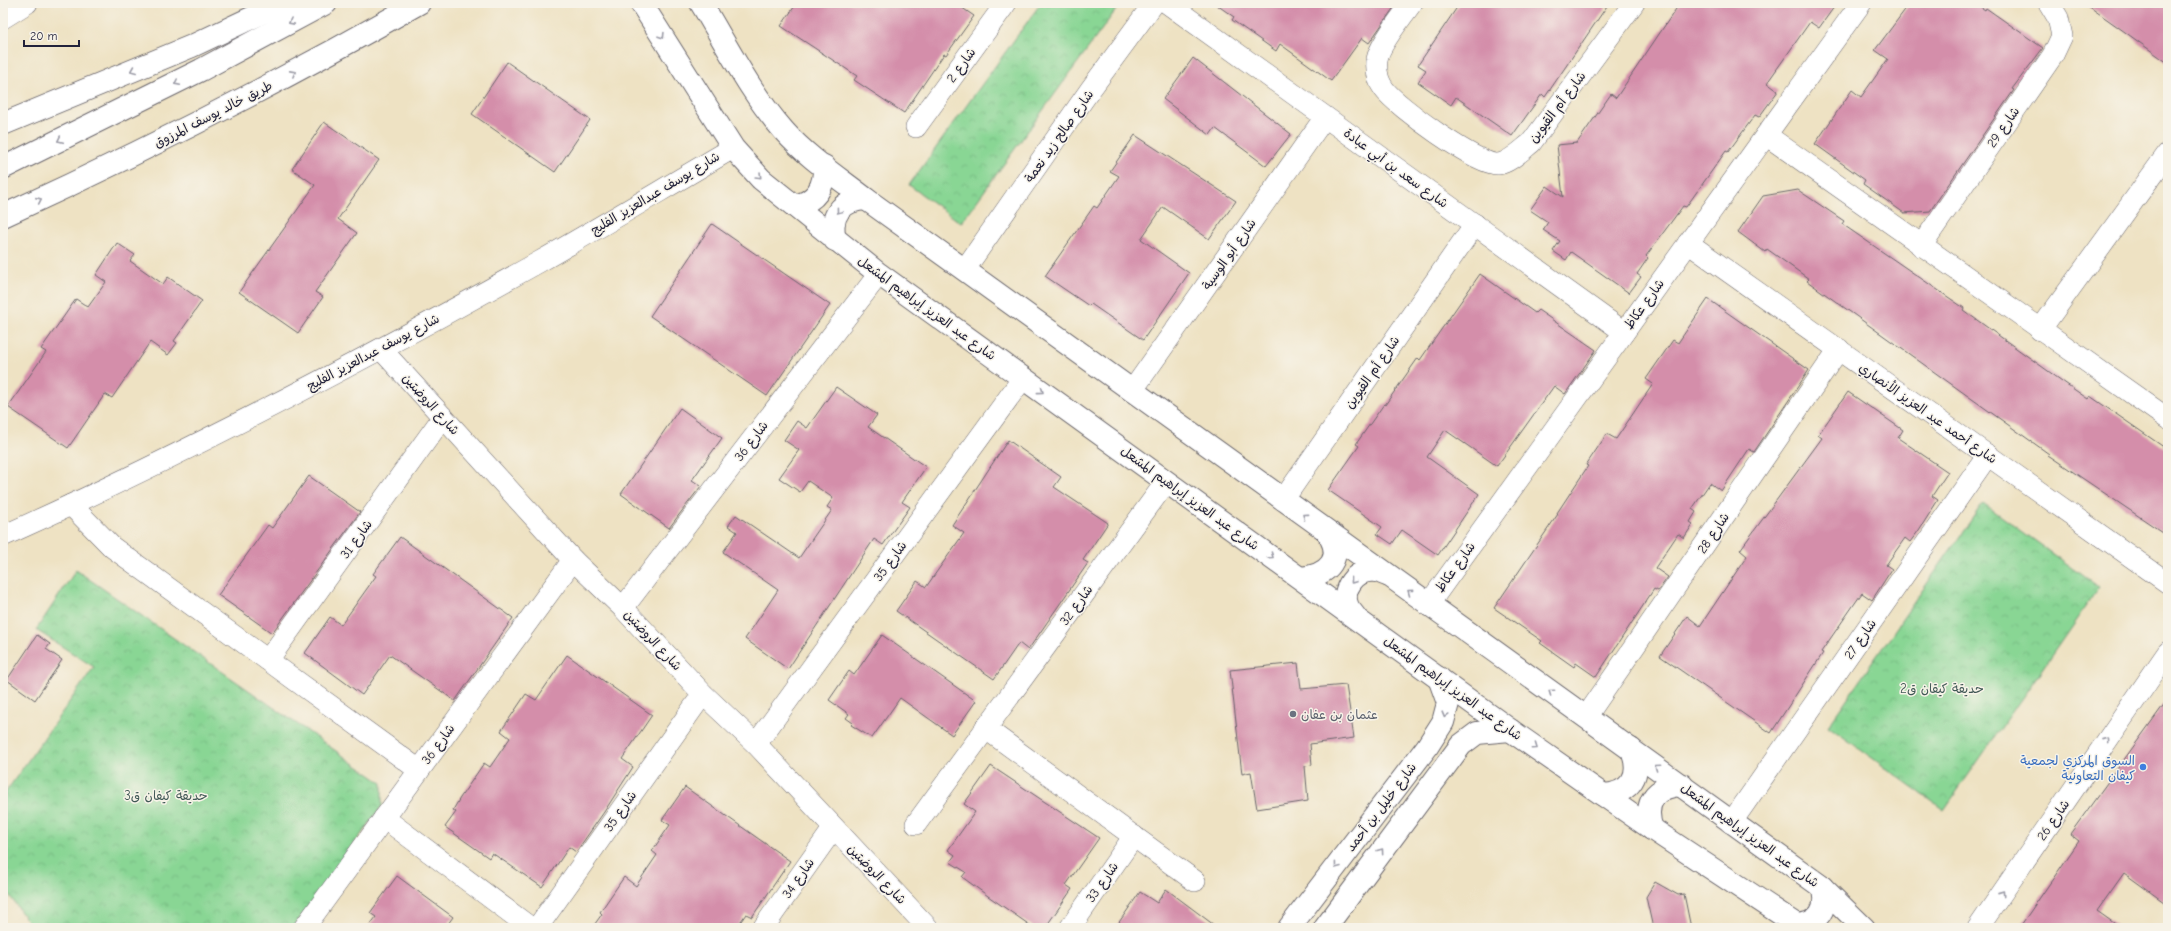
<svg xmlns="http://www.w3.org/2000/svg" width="2171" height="931" font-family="'Comic Neue','Playpen Sans Arabic',sans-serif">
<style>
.park{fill:url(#park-crowns);stroke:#567c68}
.building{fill:#d48eaa}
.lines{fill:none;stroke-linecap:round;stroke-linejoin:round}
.street-casing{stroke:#69656b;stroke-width:22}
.secondary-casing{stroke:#69656b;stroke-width:24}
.primary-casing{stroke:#69656b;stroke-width:24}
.highway-casing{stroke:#69656b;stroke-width:24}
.street{stroke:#fff;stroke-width:21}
.secondary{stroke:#fff;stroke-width:22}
.primary{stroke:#fff;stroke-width:22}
.highway{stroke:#fff;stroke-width:22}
.oneway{stroke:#9c9ca7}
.worship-dot{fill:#6b7280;stroke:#f7f3e8;stroke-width:1.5}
.shop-dot{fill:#3f7fe0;stroke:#f7f3e8;stroke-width:1.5}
.labels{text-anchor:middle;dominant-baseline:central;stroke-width:3;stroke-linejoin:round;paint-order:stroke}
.street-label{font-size:13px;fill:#22223b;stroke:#f7f3e8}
.park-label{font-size:13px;fill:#415856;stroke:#f7f3e8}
.worship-label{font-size:13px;fill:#5b616d;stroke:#f7f3e8;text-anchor:start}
.shop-label{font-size:13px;fill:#366cbe;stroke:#f7f3e8;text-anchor:end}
</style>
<defs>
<pattern id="park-crowns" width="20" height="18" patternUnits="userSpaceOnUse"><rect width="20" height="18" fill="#89d694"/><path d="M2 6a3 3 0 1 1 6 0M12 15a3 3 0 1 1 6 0" fill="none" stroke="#76b780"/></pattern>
</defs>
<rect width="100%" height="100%" fill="#f7f3e8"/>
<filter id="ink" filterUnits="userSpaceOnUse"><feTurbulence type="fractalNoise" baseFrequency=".025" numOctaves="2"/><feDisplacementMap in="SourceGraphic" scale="8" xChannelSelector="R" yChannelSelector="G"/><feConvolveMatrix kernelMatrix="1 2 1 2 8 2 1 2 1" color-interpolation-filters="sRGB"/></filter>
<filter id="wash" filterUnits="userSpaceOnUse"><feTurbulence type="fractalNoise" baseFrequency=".012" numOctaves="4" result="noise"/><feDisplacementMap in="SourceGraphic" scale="16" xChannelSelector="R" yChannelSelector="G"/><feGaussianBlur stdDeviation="0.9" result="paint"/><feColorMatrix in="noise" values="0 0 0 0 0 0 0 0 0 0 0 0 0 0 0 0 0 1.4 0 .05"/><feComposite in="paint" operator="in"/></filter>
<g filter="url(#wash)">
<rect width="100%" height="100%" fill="#eee2c3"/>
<g class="park">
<polygon points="1041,3 1121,3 961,223 909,185"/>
<polygon points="1983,503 2099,587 1944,810 1828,726"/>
<polygon points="76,570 382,783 382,806 293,928 32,928 3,886 3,796 94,667 36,630"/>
</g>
<g id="blocks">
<g class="building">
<polygon points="797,3 955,3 974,16 946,55 944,54 904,113 854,80 857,76 781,26"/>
<polygon points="1214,3 1397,3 1369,43 1362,38 1331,81 1280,44 1276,51 1232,20 1234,17"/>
<polygon points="1460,3 1609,3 1545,97 1542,94 1512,136 1456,97 1451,105 1418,82 1426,70 1418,65"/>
<polygon points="1680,3 1837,3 1819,28 1810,22 1767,83 1778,91 1759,117 1755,115 1728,152 1726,151 1686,207 1683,206 1646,256 1648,258 1637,274 1641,277 1629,293 1571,252 1566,260 1553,251 1560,241 1543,230 1548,222 1530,210 1547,186 1563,197 1557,145 1577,143 1611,94 1616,98"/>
<polygon points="1910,3 1975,3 1985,10 1986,8 2043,48 2012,89 2014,90 1930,211 1904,213 1863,184 1865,180 1815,144 1852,90 1861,97 1888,59 1875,50"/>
<polygon points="2084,3 2168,3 2168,63 2118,27"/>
<polygon points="1193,58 1291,134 1266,166 1215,128 1210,135 1163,99"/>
<polygon points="507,62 590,120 555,172 472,114"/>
<polygon points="324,122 379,160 338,219 357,233 315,292 323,297 298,333 239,292 315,185 292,169"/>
<polygon points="1135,135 1236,201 1209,239 1163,207 1141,239 1189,273 1143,340 1091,304 1089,306 1045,276 1094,206 1097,208 1119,176 1110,171"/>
<polygon points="1798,190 1844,221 1842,224 1964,308 1963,310 2062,381 2088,399 2090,396 2168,450 2168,536 2048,455 2049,454 1807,281 1809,279 1767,249 1765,252 1738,232 1763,196"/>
<polygon points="712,224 830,305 767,396 650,316"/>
<polygon points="117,243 135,255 130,261 163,284 168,277 202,301 174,341 177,343 168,355 150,342 112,398 105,394 68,448 8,407 46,352 41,349 76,299 88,307 106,282 96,275"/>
<polygon points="1480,274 1535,313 1538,310 1596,350 1565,394 1554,386 1497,466 1445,430 1427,457 1479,494 1438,555 1402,530 1392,544 1377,534 1382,527 1328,490 1359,446 1356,444 1384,404 1385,405 1418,358 1420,360"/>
<polygon points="1708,299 1809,370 1754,452 1749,449 1721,491 1710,483 1692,509 1696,512 1690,522 1693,524 1684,538 1678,534 1655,568 1668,577 1658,591 1654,589 1596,677 1576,663 1574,667 1540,643 1542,641 1494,608 1558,514 1557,513 1588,466 1586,465 1607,434 1616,439 1653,384 1646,379 1673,340 1678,343"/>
<polygon points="836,387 877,415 868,427 926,467 902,502 910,507 883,545 874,539 788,669 745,639 778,590 723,552 737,532 728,526 736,515 799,558 832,510 827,507 833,498 808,481 800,492 779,478 799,450 784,440 797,421 807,428"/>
<polygon points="1848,392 1903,430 1898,438 1948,472 1932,496 1938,500 1919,530 1910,542 1905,538 1886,565 1892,569 1872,600 1862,593 1821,652 1823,653 1771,733 1660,656 1687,616 1700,626 1747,556 1740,550 1822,438 1818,435"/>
<polygon points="680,408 722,438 692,480 701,486 669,528 621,494"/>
<polygon points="1008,440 1061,477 1054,487 1108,523 1083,560 1088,563 1028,650 1019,643 994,679 896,611 917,581 926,587 964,533 952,525"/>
<polygon points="309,476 360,512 272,633 218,595 268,525 272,528"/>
<polygon points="400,537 513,618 455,701 390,655 362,695 305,653 330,617 341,625 376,576 373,574"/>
<polygon points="37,635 50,644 46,649 62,660 35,700 7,680"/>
<polygon points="882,635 976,701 952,735 900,698 872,738 851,725 853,723 846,718 849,714 829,700 849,671 854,675"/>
<polygon points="567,655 652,715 622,759 633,767 604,812 576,852 569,847 542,887 492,853 489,858 445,827 456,812 453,810 460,798 484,763 490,767 510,738 501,731 526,694 536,700"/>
<polygon points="1298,663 1301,689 1346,685 1354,738 1310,744 1312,765 1305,766 1308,801 1257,809 1251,772 1242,774 1230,670"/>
<polygon points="2168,699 2168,905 2124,873 2097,911 2121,928 2019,928 2079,841 2070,834"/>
<polygon points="991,766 1099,838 1066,885 1072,889 1045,928 1034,928 988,896 962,877 966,872 950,862 955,855 948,850 975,812 964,804"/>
<polygon points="685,787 790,861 752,917 746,914 736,928 592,928 602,914 600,912 624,877 636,886 657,855 652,851 670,825 662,820"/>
<polygon points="397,876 453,917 445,928 368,928 376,917 370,913"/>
<polygon points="1655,882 1678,895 1684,894 1691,928 1653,928 1646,897"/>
<polygon points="1166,889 1218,928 1115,928 1140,892 1157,903"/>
</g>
</g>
</g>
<g filter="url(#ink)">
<use href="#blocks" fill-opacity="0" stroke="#69656b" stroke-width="1"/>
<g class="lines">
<defs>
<g id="street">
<polyline points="1167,3 1624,332"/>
<path d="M1412,3C1403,15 1378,47 1377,60C1376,70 1378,81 1384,89C1396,106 1478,166 1498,164C1509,163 1522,150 1531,143L1634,3"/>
<polyline points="3,18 27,3"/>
<polyline points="916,127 1006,3"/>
<polyline points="1766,135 2168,419"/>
<polyline points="1688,243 2168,583"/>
<polyline points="1921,246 2053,55 2062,36 2058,18 2049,3"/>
<polyline points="965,269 1090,90 1154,3"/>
<polyline points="2040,330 2168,153"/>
<polyline points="381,349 573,560 623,608 703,694 756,744 928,928"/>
<polyline points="1132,391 1325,117"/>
<polyline points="1283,500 1475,224"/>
<polyline points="71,505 112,547 419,770"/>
<path d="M3,536C186,454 364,360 539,262C604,225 668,186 733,148"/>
<polyline points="1428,605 1861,3"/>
<polyline points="623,608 879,274"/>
<polyline points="268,660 443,417"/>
<polyline points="1586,717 1839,349"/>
<polyline points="985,728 1195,881"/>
<polyline points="756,744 1023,378"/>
<polyline points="384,818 531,928"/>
<polyline points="1731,823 1988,455"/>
<polyline points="916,824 1166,482"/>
<polyline points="304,928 573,560"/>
<polyline points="537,928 703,694"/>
<polyline points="763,928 833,829"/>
<polyline points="1070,928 1134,836"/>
<polyline points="1978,928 2168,652"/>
</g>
<g id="secondary">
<polyline points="641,3 733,148 761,179 879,274 1510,730 1652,829 1802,928"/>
<path d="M701,3C727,46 751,94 784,131C807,157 839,178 866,199L1822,887L1864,928"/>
<path d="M795,206C816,201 825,187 824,166"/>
<path d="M835,240C829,216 841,200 866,199"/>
<path d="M1301,578C1329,575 1345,558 1327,532"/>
<path d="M1356,618C1354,614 1350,611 1348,607C1340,590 1356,568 1375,571C1379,571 1383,574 1387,575"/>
<path d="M1603,795C1631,793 1643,775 1631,749"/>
<path d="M1652,829C1643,803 1655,786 1682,785"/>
<path d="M1796,925C1819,924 1829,908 1822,887"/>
<polyline points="1289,928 1427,747 1443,722 1448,703 1439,678"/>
<polyline points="1325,928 1461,745 1477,733 1510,730"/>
</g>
<g id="primary">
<polyline points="3,168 201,70 326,3"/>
<path d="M3,216C145,151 284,80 419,3"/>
</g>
<polyline id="highway" points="3,124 192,46 283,3"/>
</defs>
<use href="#street" class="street-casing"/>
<use href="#secondary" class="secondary-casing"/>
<use href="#primary" class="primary-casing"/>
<use href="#highway" class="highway-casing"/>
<use href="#street" class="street"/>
<use href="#secondary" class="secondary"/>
<use href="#primary" class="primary"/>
<use href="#highway" class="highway"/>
</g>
<defs><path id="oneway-chevron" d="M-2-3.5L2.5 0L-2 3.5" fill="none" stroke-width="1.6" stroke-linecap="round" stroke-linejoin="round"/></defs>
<g class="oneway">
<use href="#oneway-chevron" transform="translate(291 22) rotate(152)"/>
<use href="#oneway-chevron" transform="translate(662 36) rotate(58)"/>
<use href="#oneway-chevron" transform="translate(133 70) rotate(157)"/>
<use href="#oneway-chevron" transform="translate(293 73) rotate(-28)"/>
<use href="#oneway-chevron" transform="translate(177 83) rotate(153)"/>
<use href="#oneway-chevron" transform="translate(60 140) rotate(155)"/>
<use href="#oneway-chevron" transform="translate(759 176) rotate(45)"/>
<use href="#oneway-chevron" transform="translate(39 200) rotate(-24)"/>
<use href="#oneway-chevron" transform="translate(839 211) rotate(127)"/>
<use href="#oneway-chevron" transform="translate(1041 391) rotate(36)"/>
<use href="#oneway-chevron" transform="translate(1305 516) rotate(-144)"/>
<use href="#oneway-chevron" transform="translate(1271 556) rotate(35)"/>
<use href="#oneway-chevron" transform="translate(1353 581) rotate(129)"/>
<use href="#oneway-chevron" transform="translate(1410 592) rotate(-144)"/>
<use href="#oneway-chevron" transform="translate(1551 692) rotate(-145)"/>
<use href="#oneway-chevron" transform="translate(1445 715) rotate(105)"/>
<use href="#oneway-chevron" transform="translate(2107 740) rotate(-55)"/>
<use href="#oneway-chevron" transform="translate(1535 747) rotate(35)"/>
<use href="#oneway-chevron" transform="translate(1657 767) rotate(-145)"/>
<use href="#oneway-chevron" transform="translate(1381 851) rotate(-54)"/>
<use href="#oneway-chevron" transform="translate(1337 866) rotate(127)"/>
<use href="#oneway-chevron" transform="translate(2002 893) rotate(-55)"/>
</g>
</g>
<circle class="worship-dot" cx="1293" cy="714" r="4"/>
<circle class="shop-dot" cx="2143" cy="767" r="4"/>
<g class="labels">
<g class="street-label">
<text transform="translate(961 65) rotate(-54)">شارع 2</text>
<text transform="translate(1557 107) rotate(-53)">شارع أم القيوين</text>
<text transform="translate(213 114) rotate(-27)">طريق خالد يوسف المرزوق</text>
<text transform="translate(2003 127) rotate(-55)">شارع 29</text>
<text transform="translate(1059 136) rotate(-55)">شارع صالح زيد نعمة</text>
<text transform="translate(1396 168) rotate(36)">شارع سعد بن أبي عبادة</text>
<text transform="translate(655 193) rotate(-31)">شارع يوسف عبدالعزيز الفليج</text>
<text transform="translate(1229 254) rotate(-55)">شارع أبو الوسية</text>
<text transform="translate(1644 304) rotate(-54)">شارع عكاظ</text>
<text transform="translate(927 308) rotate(36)">شارع عبد العزيز إبراهيم المشعل</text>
<text transform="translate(373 352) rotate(-28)">شارع يوسف عبدالعزيز الفليج</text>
<text transform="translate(1372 372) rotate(-55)">شارع أم القيوين</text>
<text transform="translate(431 404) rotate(48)">شارع الروضتين</text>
<text transform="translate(1928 413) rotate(35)">شارع أحمد عبد العزيز الأنصاري</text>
<text transform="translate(751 441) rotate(-53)">شارع 36</text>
<text transform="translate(1190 498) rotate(36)">شارع عبد العزيز إبراهيم المشعل</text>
<text transform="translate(1713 533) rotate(-56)">شارع 28</text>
<text transform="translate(356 539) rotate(-54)">شارع 31</text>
<text transform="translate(890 561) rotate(-54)">شارع 35</text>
<text transform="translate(1455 567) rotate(-54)">شارع عكاظ</text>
<text transform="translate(1076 605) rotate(-54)">شارع 32</text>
<text transform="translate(1860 639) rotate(-55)">شارع 27</text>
<text transform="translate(653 640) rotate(47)">شارع الروضتين</text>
<text transform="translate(1453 688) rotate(36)">شارع عبد العزيز إبراهيم المشعل</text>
<text transform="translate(438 744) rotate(-54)">شارع 36</text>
<text transform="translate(1381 807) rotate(-53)">شارع خليل بن أحمد</text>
<text transform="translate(620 811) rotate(-55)">شارع 35</text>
<text transform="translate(2053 820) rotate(-55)">شارع 26</text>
<text transform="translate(1750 835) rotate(36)">شارع عبد العزيز إبراهيم المشعل</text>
<text transform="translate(877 874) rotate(46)">شارع الروضتين</text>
<text transform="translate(798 878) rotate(-55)">شارع 34</text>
<text transform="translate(1102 882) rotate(-55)">شارع 33</text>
</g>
<g class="park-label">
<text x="1942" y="688">حديقة كيقان ق2</text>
<text x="166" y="795">حديقة كيفان ق3</text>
</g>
<g class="worship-label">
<text x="1301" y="714">عثمان بن عفان</text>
</g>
<g class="shop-label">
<text x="2135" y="760">السوق المركزي لجمعية<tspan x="2135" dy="15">كيفان التعاونية</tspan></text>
</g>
</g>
<rect width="2171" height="931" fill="none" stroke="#f7f3e8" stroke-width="16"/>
<path d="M24 40v6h55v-6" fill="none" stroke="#22223b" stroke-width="2"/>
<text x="30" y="40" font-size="12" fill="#22223b" stroke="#f7f3e8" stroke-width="3" paint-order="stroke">20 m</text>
</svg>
